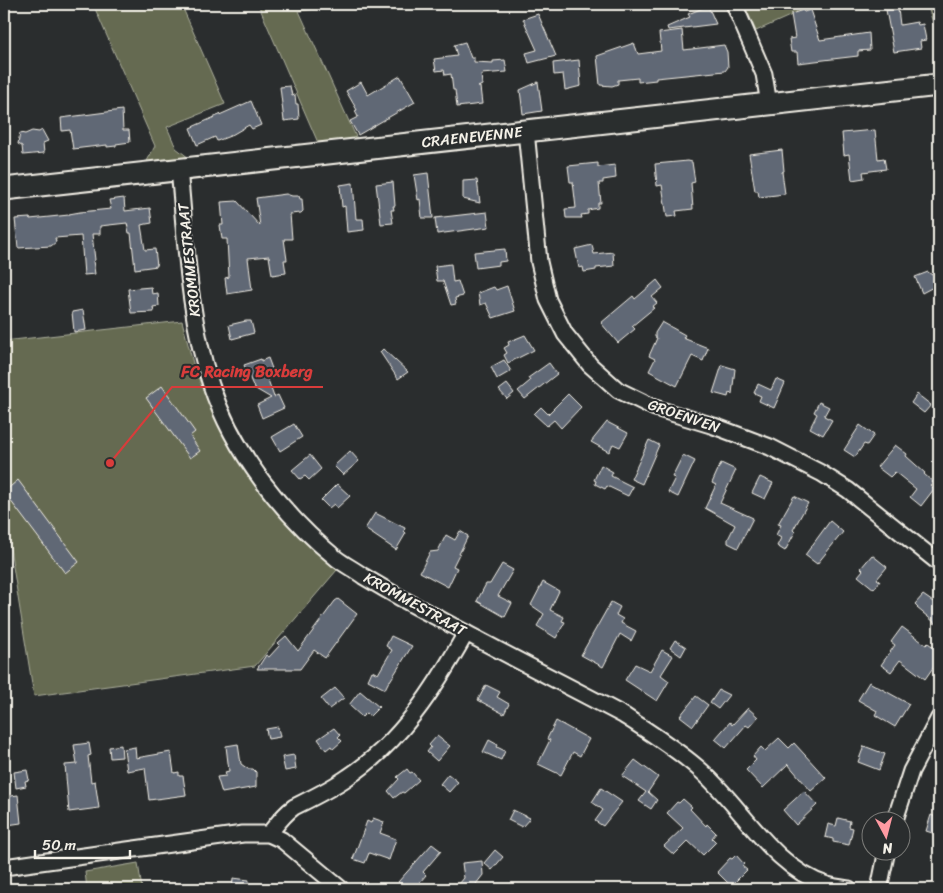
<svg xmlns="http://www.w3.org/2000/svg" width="943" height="893" font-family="Sriracha,sans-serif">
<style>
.green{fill:#656b51;stroke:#acae9c}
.building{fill:#616775;stroke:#f4f1e8}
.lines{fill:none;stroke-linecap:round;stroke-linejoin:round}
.street-casing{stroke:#f4f1e8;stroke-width:19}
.secondary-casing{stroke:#f4f1e8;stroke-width:25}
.street{stroke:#2a2d2e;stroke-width:15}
.secondary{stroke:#2a2d2e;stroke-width:21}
.labels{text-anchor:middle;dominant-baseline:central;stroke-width:4;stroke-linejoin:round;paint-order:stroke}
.street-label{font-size:15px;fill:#f4f1e8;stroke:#2a2d2e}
.leader{fill:none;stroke:#d93c3b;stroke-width:2}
.callout-dot{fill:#d93c3b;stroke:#2a2d2e;stroke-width:2}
.callout-label{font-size:16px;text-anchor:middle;font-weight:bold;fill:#d93c3b;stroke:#2a2d2e;stroke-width:4;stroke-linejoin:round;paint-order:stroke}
</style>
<rect width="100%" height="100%" fill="#2a2d2e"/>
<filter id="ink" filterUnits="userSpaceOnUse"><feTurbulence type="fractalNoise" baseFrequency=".02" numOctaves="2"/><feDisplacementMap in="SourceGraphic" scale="10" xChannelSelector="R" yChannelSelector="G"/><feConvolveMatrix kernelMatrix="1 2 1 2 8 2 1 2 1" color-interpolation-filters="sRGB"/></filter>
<g filter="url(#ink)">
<g class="green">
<polygon points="93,4 181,4 225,104 167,127 176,148 189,158 146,163 155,146"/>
<polygon points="258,4 362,4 299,11 357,139 319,145"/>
<polygon points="744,4 809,4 810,7 756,31"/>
<polygon points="927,4 939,4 939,41"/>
<polygon points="182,321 194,367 213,414 250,477 277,514 337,570 255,666 34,696 4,511 4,341"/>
<polygon points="138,863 142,889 87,889 85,872"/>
</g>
<g class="building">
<polygon points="708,6 716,24 668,30 667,27 690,17 688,14"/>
<polygon points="898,9 900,25 917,22 918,25 923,24 926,40 920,41 921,48 894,52 886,10"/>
<polygon points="803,10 804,12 810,10 820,40 869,33 870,50 858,51 858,56 798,63 797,52 791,52 789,39 795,38 791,14"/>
<polygon points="538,14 556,56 529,63 526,53 537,50 523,19"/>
<polygon points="682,30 684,50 724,45 727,52 728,67 725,71 656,78 656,80 638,82 638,78 618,80 618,84 612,86 600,85 597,56 634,43 638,54 661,51 659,33"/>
<polygon points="465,42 471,58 474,58 474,62 493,63 493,61 505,60 507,72 481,74 482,85 478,87 480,87 482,104 457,107 455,90 453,90 451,74 445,75 444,70 436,71 434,59 457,56 454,45"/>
<polygon points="579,60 581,86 565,90 563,74 554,75 553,63"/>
<polygon points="400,76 415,102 358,135 350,121 358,117 355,111 357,110 346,91 361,82 368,95"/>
<polygon points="538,82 542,111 523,114 520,90"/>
<polygon points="290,86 292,96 295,95 296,104 298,104 299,119 284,121 280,87"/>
<polygon points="251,101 261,125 252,129 249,125 230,136 217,141 215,137 197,145 190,128"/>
<polygon points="122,110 123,130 129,130 130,142 116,144 116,146 107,147 107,145 73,149 70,130 62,131 61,118"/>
<polygon points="42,130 48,141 43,143 44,153 23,155 22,146 18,144 20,133 25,134 32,131 39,132"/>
<polygon points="875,130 878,159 884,158 886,169 863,172 864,178 852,180 849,154 844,155 842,133"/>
<polygon points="782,150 784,171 782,172 785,194 759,197 758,191 755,191 749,154"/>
<polygon points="688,161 692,162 695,182 691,183 693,209 676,211 677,216 667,217 662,185 657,186 655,164"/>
<polygon points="598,163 598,167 615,165 616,178 603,180 603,183 599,183 601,203 598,203 598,208 588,210 588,214 581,215 582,218 566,218 565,209 576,208 573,182 570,182 568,166"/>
<polygon points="428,173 433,218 422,218 420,199 418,200 414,175"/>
<polygon points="477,180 480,203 463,199 463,181"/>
<polygon points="393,182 395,206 393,206 394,210 391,210 393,223 381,224 376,184"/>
<polygon points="353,183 356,219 363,219 364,230 347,232 345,206 342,207 340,185"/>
<polygon points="286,194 292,196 299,196 300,199 302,199 303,211 301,213 290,214 292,239 284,239 287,260 284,260 286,273 272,275 269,256 248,258 252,290 227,294 225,278 229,277 227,239 222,239 220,225 223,225 221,202 237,201 260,226 256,198"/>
<polygon points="124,198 125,211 150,208 152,223 141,225 145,250 155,249 157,266 135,269 131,233 129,233 127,223 100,226 100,234 92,234 95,260 93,261 95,274 84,275 81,236 55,238 56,242 51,246 18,248 15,219 30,218 30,219 69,215 69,214 80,212 111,209 109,200"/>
<polygon points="487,212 489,227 437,234 435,218"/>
<polygon points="592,245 594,254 613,252 614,266 596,268 596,270 584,272 583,267 579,268 575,249"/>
<polygon points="505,249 506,261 499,262 499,265 476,268 474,252"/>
<polygon points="451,264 453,282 458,281 463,296 455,298 456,304 451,305 443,281 437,281 435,266"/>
<polygon points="939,271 939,284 922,293 915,277 928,272 932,275"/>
<polygon points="657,280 663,288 652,297 657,303 652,307 654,308 632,326 635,329 618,343 601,323 633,296 635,299"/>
<polygon points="507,286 515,311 493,318 486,303 480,305 478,293 494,287 496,290"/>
<polygon points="151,287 152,294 158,293 159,306 153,307 154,312 131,313 128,289"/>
<polygon points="83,310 86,330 74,332 72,312"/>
<polygon points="246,321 251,321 254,333 232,339 229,325"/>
<polygon points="662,322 685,335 683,338 708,348 703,361 692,356 677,386 649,371 655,359 649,356 657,338 655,337 655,333"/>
<polygon points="525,335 534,350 508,363 504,355 507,353 504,348 509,345 508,342"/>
<polygon points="383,349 408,372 398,379 380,352"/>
<polygon points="268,358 274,374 267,377 274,397 278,395 284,408 262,418 257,405 271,398 254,388 244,365 261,359 261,361"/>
<polygon points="504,360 511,371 497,379 491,367"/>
<polygon points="549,363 557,374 525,399 518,391 530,381 528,378"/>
<polygon points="722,365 735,369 732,394 729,393 728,397 713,393"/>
<polygon points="776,379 785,383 774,408 759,401 761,396 754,393 758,384 771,390"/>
<polygon points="507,384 514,393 507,399 499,390"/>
<polygon points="162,386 195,432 190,436 200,451 190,458 146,398"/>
<polygon points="568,394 581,407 561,428 554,420 547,426 534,414 541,407 548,414"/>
<polygon points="917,394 931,405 924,413 911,403"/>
<polygon points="819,402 829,407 824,416 832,420 823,435 810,428 817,414 814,412"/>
<polygon points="607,422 628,433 620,447 613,444 609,452 591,442"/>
<polygon points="294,424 302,437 280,451 272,437"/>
<polygon points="860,425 874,435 867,445 864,444 855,457 844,450"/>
<polygon points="649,440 659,445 642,484 631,479"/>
<polygon points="895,445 907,454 906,456 925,473 924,474 933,482 930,485 934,489 921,506 910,497 916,489 895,472 890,477 877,467"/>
<polygon points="350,451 359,461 343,475 334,466"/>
<polygon points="310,455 321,469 309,480 305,476 300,479 292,470"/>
<polygon points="683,455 695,461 678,497 668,492 675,478 672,477"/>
<polygon points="721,463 736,470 720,503 753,518 738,548 728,543 728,539 735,525 705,508 716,485 712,483"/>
<polygon points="601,465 613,472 611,476 633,487 628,496 607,486 605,489 595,484 596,481 594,480"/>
<polygon points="760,477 773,483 765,499 752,493"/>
<polygon points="18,480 79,562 65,573 4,492"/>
<polygon points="337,484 350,496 337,508 334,504 329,508 321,500"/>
<polygon points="794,496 808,503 793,530 795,532 785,551 777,546 781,538 776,535 781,525 778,524"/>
<polygon points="375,513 405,528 404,531 406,533 396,550 365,529"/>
<polygon points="830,521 843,532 817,564 805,555"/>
<polygon points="460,531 468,536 453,566 457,568 448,587 420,572 430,552 438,551 446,535 455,540"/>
<polygon points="872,555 887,567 877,579 880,581 874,589 858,576 863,570 861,568"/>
<polygon points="502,564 513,570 498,596 512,603 505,617 477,601 486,584 490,584"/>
<polygon points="543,582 559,591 550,610 564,617 562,621 565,622 556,638 537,626 544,614 531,605"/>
<polygon points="923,595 939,606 939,626 917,608 918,607 915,604"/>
<polygon points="338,599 357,614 325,658 314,650 300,669 257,669 266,655 269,657 280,645 278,643 286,636 298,651 335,601"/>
<polygon points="611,602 620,607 616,615 623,619 621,623 636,631 631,641 620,634 603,667 581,655"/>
<polygon points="902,627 926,645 928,643 939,651 939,659 925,679 900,660 891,672 881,665 895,645 891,642"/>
<polygon points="391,636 412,646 390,681 389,681 385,689 368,680 372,671 378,674 392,650 386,646"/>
<polygon points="675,640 686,647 681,656 670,648"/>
<polygon points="662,650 673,656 661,675 669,681 657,701 625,680 635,664 650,671"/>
<polygon points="869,682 909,704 895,727 875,715 877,711 858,700"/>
<polygon points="486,685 500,692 497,697 509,704 504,714 478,700"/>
<polygon points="335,688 344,698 329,709 321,699"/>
<polygon points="719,690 729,695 718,709 710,703"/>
<polygon points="360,691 379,707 370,716 366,713 362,717 349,705"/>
<polygon points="696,696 708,705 693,726 680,716"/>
<polygon points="748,708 758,717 749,727 746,725 726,748 715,739 730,722 732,725"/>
<polygon points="556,721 589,739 580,756 573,752 561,775 538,764 550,740 547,739"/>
<polygon points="278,727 280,737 268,739 266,729"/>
<polygon points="334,728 340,735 338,737 342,741 333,749 331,746 326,750 318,739"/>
<polygon points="437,736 450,746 437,761 427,752 431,747 429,745"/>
<polygon points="779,738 789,748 794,743 826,778 811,791 788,764 763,788 746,770 756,760 753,756 761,747 765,751"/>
<polygon points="489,740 498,745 497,747 505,751 501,760 483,752"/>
<polygon points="89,743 91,755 88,756 91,782 95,781 99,808 69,812 65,765 77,764 74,745"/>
<polygon points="238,744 241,764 248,769 253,769 256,772 256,787 222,793 217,777 226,776 225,772 229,771 226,746"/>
<polygon points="121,745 122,757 110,758 109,747"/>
<polygon points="864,746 885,754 879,770 858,762"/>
<polygon points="135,747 136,758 171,752 174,773 179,772 179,776 183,776 186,795 149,800 145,768 127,771 124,749"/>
<polygon points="294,755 296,769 285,771 282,757"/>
<polygon points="635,760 658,777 648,792 657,800 651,809 639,801 646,792 622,776"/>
<polygon points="407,769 410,773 412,772 419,780 404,793 402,792 394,798 388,791 399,779 397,777"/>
<polygon points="27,770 29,780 25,781 26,786 16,788 14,772"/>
<polygon points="448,774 458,782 449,792 440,784"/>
<polygon points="601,788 622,802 603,826 595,821 603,810 592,802"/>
<polygon points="804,791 817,805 796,825 783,810"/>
<polygon points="18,795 21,823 7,825 4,797"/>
<polygon points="683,799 692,807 690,809 706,826 707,824 716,833 712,838 716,842 703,855 688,841 674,855 664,846 683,828 667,813 677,802 679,803"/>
<polygon points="513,810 530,818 522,827 508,820"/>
<polygon points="931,815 939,818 939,835 926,831"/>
<polygon points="373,818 384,822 380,833 396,839 389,860 369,853 365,863 353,859 367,821 371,823"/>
<polygon points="838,818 850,821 849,827 853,828 849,845 833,842 833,839 825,837 828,824 836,826"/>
<polygon points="432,844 441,851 423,872 426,875 414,889 406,889 398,882"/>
<polygon points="495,850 503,857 492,870 484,863"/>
<polygon points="736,855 744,864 742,866 747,870 731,886 717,872 730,858 732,859"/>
<polygon points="482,861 483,875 476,884 483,889 455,889 464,878 462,863"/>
<polygon points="233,878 249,880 248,889 232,889"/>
</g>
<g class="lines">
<defs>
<g id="street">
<polyline points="734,4 764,74 769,104"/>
<polyline points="526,131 539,262 548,300 565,334 590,365 618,390 655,408 714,426 770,447 821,473 848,490 939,563"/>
<path d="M179,169C186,240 188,316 211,385C233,452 283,515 337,559C345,565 355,570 363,576C388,591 414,606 440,619C501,652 562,683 623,715C649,732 675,748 698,768C741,804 771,867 827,885C834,887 842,888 849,889"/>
<polyline points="895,820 911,771 939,718"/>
<path d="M269,834C277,824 283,815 294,807C312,798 331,789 348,777C401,742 435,688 466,633"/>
<polyline points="4,867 243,834 269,834 282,840 341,889"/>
<polyline points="879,889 887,850"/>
</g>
<polyline id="secondary" points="4,189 939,85"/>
</defs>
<use href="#street" class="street-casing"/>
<use href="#secondary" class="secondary-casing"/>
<use href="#street" class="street"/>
<use href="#secondary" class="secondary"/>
</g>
</g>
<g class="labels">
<g class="street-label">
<text transform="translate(472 137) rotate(-6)">CRAENEVENNE</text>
<text transform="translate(189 260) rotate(-96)">KROMMESTRAAT</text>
<text transform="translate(684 416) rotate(19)">GROENVEN</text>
<text transform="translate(415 604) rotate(29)">KROMMESTRAAT</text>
</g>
</g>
<path class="leader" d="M110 463L172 387H323"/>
<circle class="callout-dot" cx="110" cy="463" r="5"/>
<g class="callout-label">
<text x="247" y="377">FC Racing Boxberg</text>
</g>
<rect width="943" height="893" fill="none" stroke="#2a2d2e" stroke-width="20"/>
<rect x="10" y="10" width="923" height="873" fill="none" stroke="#f4f1e8" stroke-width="2" filter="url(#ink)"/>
<g transform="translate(886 836) rotate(173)"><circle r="24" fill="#2a2d2e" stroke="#7b7b78"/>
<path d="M0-4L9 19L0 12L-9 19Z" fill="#ff9aa2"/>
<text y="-8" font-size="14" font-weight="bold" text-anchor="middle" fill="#f4f1e8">N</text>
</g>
<path d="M35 850v8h95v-8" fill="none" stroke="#f4f1e8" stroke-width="2.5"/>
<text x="42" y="850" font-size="15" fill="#f4f1e8" stroke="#2a2d2e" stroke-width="4" paint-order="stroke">50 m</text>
</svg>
